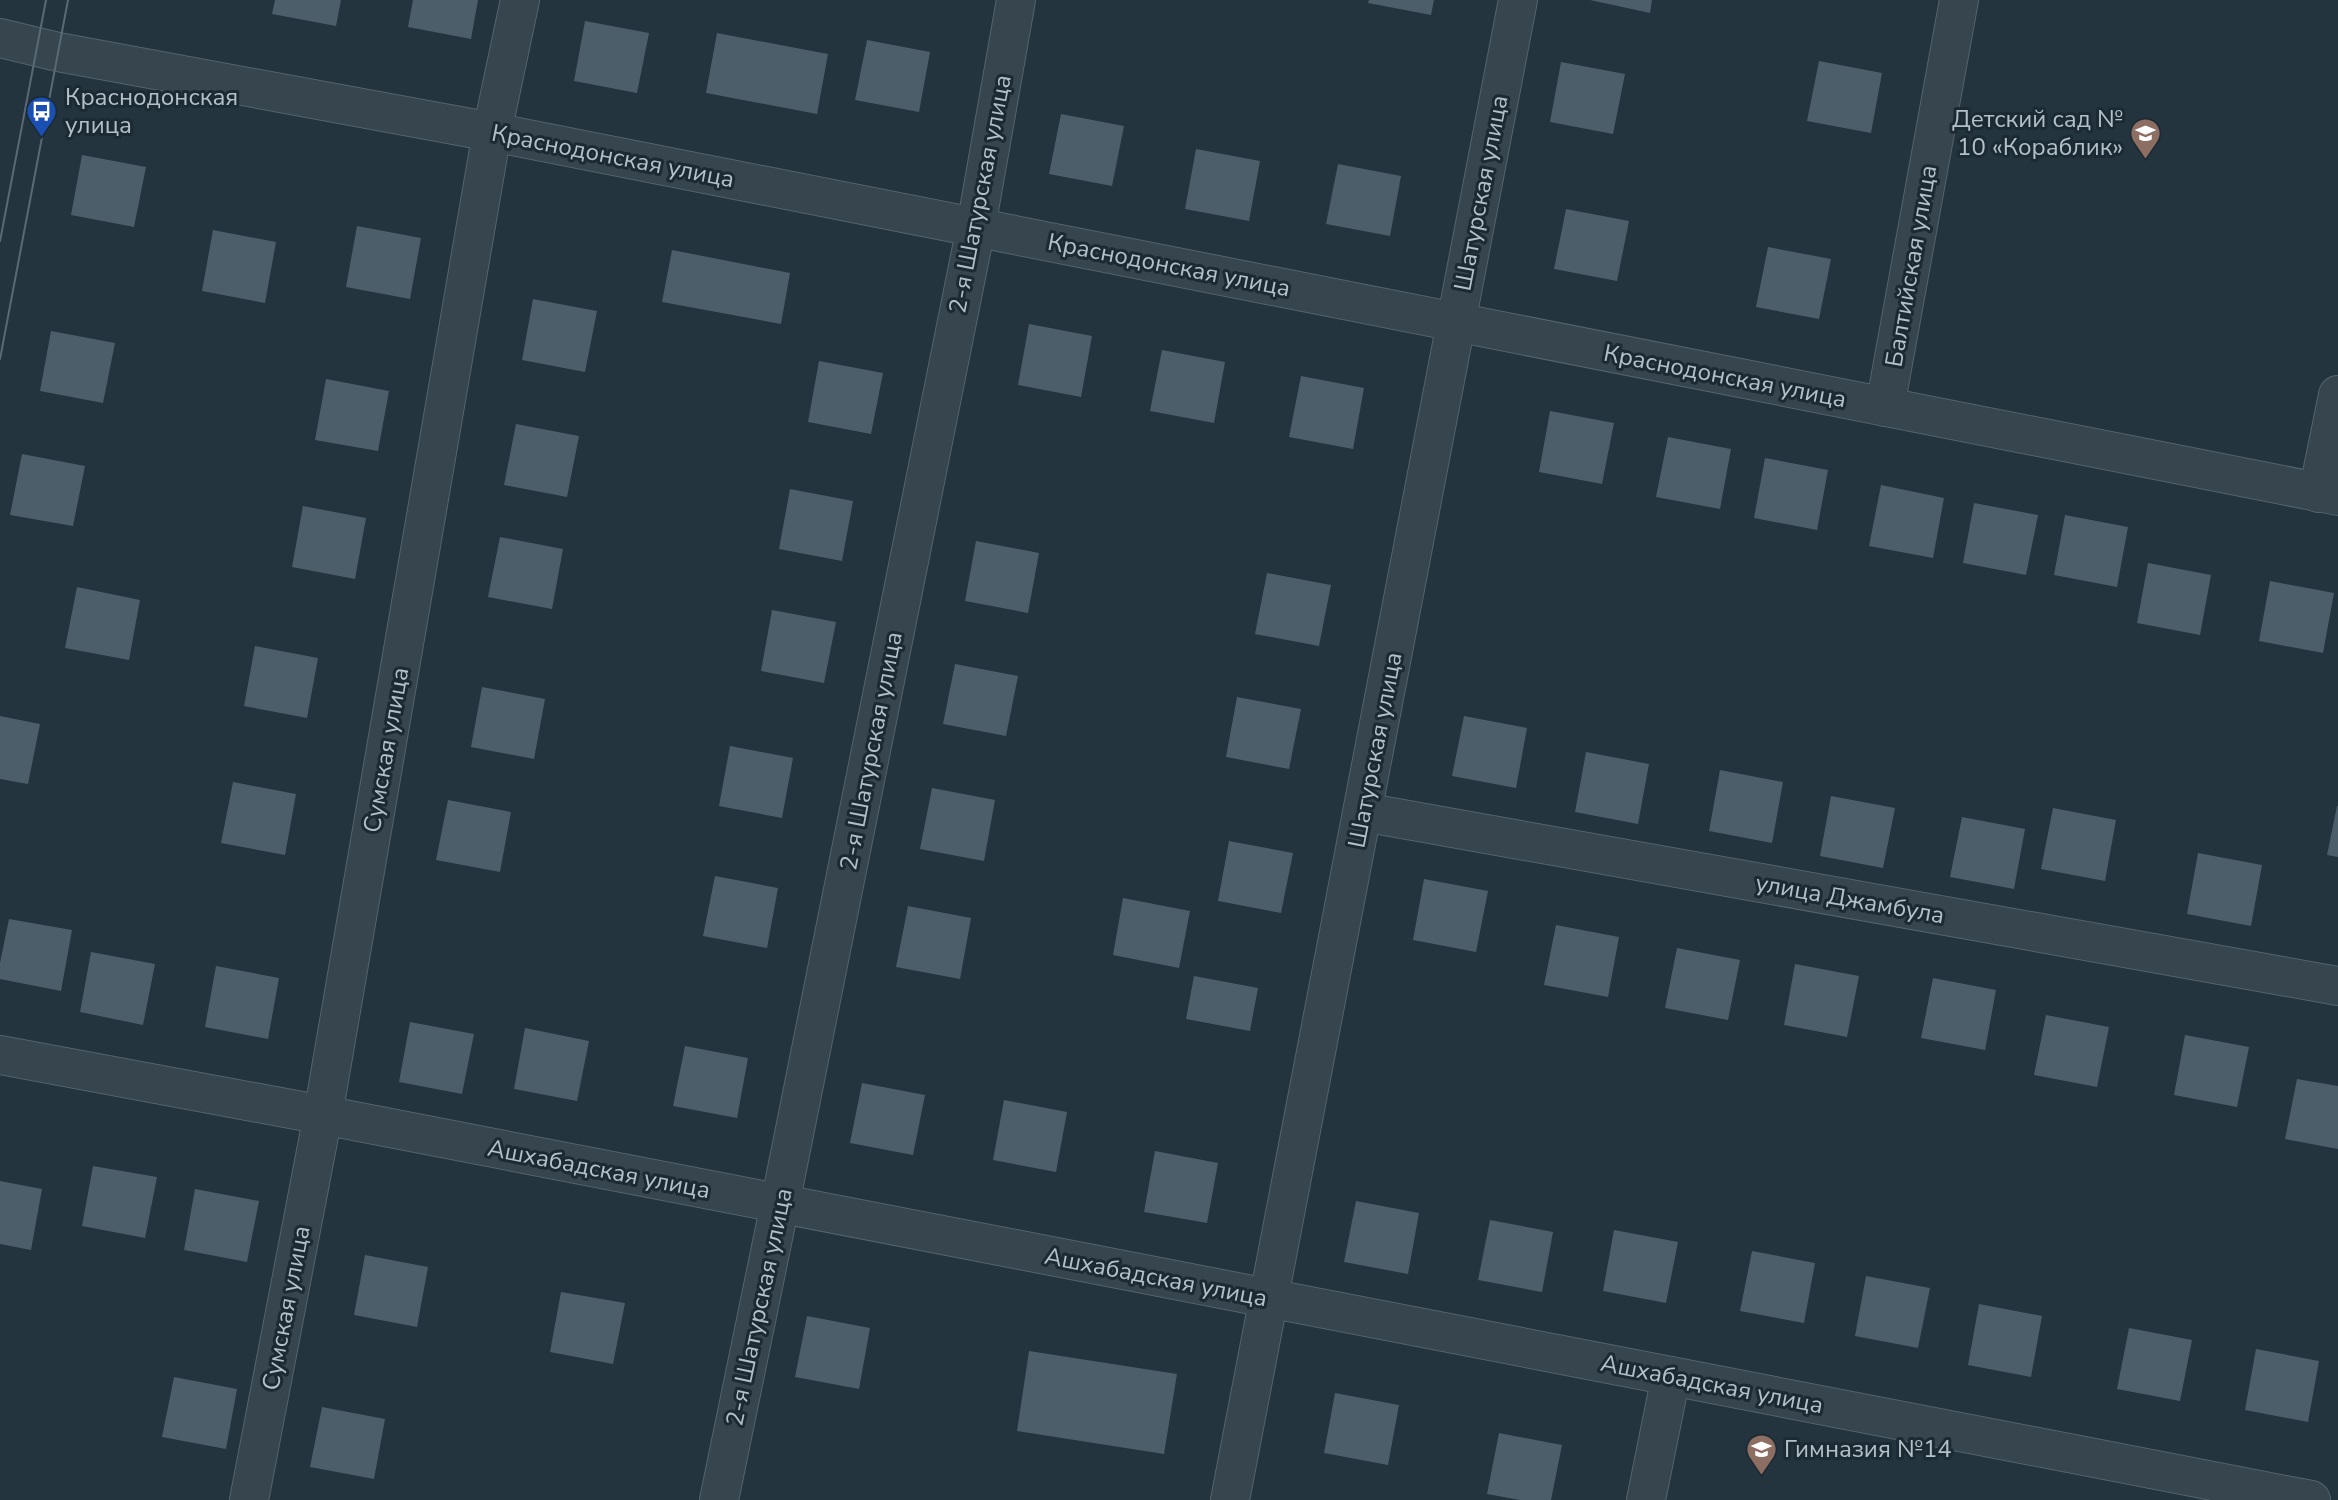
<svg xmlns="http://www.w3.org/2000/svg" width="2338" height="1500" font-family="'Nunito Sans',sans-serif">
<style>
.building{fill:#4c5e69}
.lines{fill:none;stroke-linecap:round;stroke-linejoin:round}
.minor-casing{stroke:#55636c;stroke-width:40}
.minor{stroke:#37454e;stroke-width:38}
.tram{stroke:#596a75;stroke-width:2}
.labels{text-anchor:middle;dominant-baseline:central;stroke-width:6;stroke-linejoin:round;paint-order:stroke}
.poi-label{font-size:24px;fill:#b3c0c9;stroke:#1c2a33;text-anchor:start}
.street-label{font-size:24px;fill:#b3c0c9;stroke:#1c2a33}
</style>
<rect width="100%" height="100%" fill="#23343e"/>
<g class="building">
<polygon points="275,0 341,0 336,26 272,14"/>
<polygon points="413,0 478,0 471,39 408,27"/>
<polygon points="1369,0 1434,0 1431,15 1368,3"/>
<polygon points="1590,0 1652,0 1650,13"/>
<polygon points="585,21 649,33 637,93 574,81"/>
<polygon points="717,33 828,54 817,114 706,93"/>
<polygon points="867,40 930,52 919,112 855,100"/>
<polygon points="1819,61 1882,73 1871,133 1807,121"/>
<polygon points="1561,62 1625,74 1613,134 1550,122"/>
<polygon points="1061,114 1124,126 1112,186 1049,174"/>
<polygon points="1196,149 1260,161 1249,221 1185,209"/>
<polygon points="82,155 146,167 134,227 71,215"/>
<polygon points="1338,164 1401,176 1390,236 1326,224"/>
<polygon points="1566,209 1629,221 1617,281 1554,269"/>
<polygon points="357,226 421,238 410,299 346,287"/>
<polygon points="213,230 276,242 265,303 202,291"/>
<polygon points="1768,247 1831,259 1819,319 1756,307"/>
<polygon points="672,250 790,273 781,324 662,302"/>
<polygon points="533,299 597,311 585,372 522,360"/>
<polygon points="1029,324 1092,336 1081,397 1018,385"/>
<polygon points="51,331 115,343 103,403 40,391"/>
<polygon points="1162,350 1225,362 1214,423 1150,411"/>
<polygon points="819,361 883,373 871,434 808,422"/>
<polygon points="1301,376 1364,388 1353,449 1289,437"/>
<polygon points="326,379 389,391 378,451 315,440"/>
<polygon points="1550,411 1614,423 1602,484 1539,472"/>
<polygon points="516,424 579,436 567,497 504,485"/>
<polygon points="1668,437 1731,449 1720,509 1656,497"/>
<polygon points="22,454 85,466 73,526 10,515"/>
<polygon points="1765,458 1828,470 1817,530 1754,518"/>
<polygon points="1881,485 1944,498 1933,558 1869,546"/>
<polygon points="790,489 853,501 842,561 779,549"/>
<polygon points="1974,503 2038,515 2026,575 1963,563"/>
<polygon points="303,506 366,518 355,579 292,567"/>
<polygon points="2065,515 2128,527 2117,587 2054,575"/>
<polygon points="500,537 563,549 552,609 488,597"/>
<polygon points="976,541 1039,553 1028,613 965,601"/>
<polygon points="2148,563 2211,575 2200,635 2137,623"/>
<polygon points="1267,573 1331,585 1319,646 1255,634"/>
<polygon points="2270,581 2334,593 2323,653 2259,641"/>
<polygon points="77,587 140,600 129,660 65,648"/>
<polygon points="772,610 836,622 824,683 761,671"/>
<polygon points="255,646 318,658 307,718 244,706"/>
<polygon points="955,664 1018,676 1006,736 943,724"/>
<polygon points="482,687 545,699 534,759 471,747"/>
<polygon points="1237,697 1301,709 1289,769 1226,757"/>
<polygon points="0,716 40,724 28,784 0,779"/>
<polygon points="1464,716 1527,728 1516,788 1452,776"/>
<polygon points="730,746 793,758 782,818 719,806"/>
<polygon points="1586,752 1649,764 1638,824 1575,812"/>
<polygon points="1720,770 1783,782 1772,843 1709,831"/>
<polygon points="233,782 296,794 285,855 221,843"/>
<polygon points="932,788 995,800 984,861 920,849"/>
<polygon points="1831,796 1895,808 1883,868 1820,856"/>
<polygon points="448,800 511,812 500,872 436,860"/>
<polygon points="2337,806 2338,806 2338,857 2327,855"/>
<polygon points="2053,808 2116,820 2105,881 2041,869"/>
<polygon points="1962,817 2025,829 2014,889 1950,877"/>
<polygon points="1229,841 1293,853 1281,913 1218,901"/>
<polygon points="2198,853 2262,865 2251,926 2187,914"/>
<polygon points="715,876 778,888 767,948 703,936"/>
<polygon points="1424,879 1488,891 1476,952 1413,940"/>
<polygon points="1123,898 1190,911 1179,968 1113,955"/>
<polygon points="908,906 971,918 960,979 896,967"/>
<polygon points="9,919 72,930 61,991 0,979 0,963"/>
<polygon points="1556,925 1619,937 1608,997 1544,985"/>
<polygon points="1677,948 1740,960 1728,1020 1665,1008"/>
<polygon points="91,952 155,964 143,1025 80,1012"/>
<polygon points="1795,964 1859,976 1847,1037 1784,1025"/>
<polygon points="216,966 279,978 268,1039 205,1027"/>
<polygon points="1194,976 1258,988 1250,1031 1186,1019"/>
<polygon points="1933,978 1996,990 1985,1050 1921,1038"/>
<polygon points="2046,1015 2109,1027 2097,1087 2034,1075"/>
<polygon points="410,1022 474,1034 462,1094 399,1082"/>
<polygon points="525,1028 589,1041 577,1101 514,1089"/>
<polygon points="2185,1035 2249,1047 2237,1107 2174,1095"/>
<polygon points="685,1046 748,1058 737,1118 673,1106"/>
<polygon points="2297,1079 2338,1086 2338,1149 2285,1139"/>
<polygon points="862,1083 925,1095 913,1155 850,1143"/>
<polygon points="1004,1100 1067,1112 1056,1172 993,1160"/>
<polygon points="1155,1151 1218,1163 1207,1223 1144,1212"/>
<polygon points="93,1166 157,1177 145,1238 82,1226"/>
<polygon points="0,1181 42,1189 31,1250 0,1244"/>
<polygon points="195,1189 259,1201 247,1262 184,1250"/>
<polygon points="1356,1201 1419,1213 1408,1274 1344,1262"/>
<polygon points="1490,1220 1553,1232 1542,1292 1478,1280"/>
<polygon points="1614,1230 1678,1242 1666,1303 1603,1291"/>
<polygon points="1752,1251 1815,1263 1804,1323 1740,1311"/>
<polygon points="365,1255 428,1267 417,1327 354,1315"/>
<polygon points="1866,1276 1930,1288 1918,1348 1855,1336"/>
<polygon points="561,1292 625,1303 613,1364 550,1352"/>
<polygon points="1979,1304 2042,1316 2031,1377 1968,1365"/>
<polygon points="807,1316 870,1328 859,1389 795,1377"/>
<polygon points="2129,1328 2192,1340 2180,1401 2117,1389"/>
<polygon points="2256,1349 2319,1361 2308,1422 2245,1410"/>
<polygon points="1029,1351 1177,1374 1164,1454 1017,1431"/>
<polygon points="174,1377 237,1389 226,1449 162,1437"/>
<polygon points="1335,1393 1399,1405 1388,1465 1324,1453"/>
<polygon points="322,1407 385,1419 374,1479 310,1467"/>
<polygon points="1499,1433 1562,1445 1551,1500 1520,1500 1487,1494"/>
</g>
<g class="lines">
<defs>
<g id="minor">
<polyline points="0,38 58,52 492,132 2338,496"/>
<polyline points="1885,407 1959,0"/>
<polyline points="2318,493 2338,395"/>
<polyline points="1363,812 2338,986"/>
<polyline points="0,1055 323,1115 2311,1500"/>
<polyline points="249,1500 323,1115 492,132 520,0"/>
<polyline points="719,1500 780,1204 976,227 1016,0"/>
<polyline points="1230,1500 1518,0"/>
<polyline points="1646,1500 1671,1376"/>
</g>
</defs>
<use href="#minor" class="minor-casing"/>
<use href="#minor" class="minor"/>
<g class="tram">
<polyline points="0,241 46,0"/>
<polyline points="0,359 68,0"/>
</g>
</g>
<defs>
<symbol id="bus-pin" viewBox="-11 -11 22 30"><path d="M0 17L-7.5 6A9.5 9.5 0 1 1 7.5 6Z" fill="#1a4fb4" stroke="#1c2a33"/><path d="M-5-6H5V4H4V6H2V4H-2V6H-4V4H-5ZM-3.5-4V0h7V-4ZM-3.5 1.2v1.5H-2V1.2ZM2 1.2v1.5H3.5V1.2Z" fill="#fff"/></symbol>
<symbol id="school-pin" viewBox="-11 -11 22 30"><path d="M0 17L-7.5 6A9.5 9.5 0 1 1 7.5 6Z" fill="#8d6e63" stroke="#1c2a33"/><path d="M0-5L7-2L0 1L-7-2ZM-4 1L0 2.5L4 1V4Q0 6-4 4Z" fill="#fff"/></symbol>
</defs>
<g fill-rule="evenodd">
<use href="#bus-pin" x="24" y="94" width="35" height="47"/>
<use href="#school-pin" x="2128" y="116" width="35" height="47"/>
<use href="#school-pin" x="1744" y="1432" width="35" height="47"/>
</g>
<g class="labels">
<g class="poi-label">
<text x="65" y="97">Краснодонская<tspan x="65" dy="28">улица</tspan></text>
<text x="2123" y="119" text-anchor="end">Детский сад №<tspan x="2123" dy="28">10 «Кораблик»</tspan></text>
<text x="1784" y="1449">Гимназия №14</text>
</g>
<g class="street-label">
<text transform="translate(613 156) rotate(11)">Краснодонская улица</text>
<text transform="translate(1481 193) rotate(-79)">Шатурская улица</text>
<text transform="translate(980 194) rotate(-79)">2-я Шатурская улица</text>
<text transform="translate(1169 265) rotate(11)">Краснодонская улица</text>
<text transform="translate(1911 266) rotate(-80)">Балтийская улица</text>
<text transform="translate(1725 376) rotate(11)">Краснодонская улица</text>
<text transform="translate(386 750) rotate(-80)">Сумская улица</text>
<text transform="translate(1375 750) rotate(-79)">Шатурская улица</text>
<text transform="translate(871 751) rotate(-79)">2-я Шатурская улица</text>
<text transform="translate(1850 899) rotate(10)">улица Джамбула</text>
<text transform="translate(599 1169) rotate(11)">Ашхабадская улица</text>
<text transform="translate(1156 1277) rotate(11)">Ашхабадская улица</text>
<text transform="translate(759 1307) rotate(-78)">2-я Шатурская улица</text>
<text transform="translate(286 1308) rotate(-79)">Сумская улица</text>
<text transform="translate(1712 1384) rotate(11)">Ашхабадская улица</text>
</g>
</g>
</svg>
